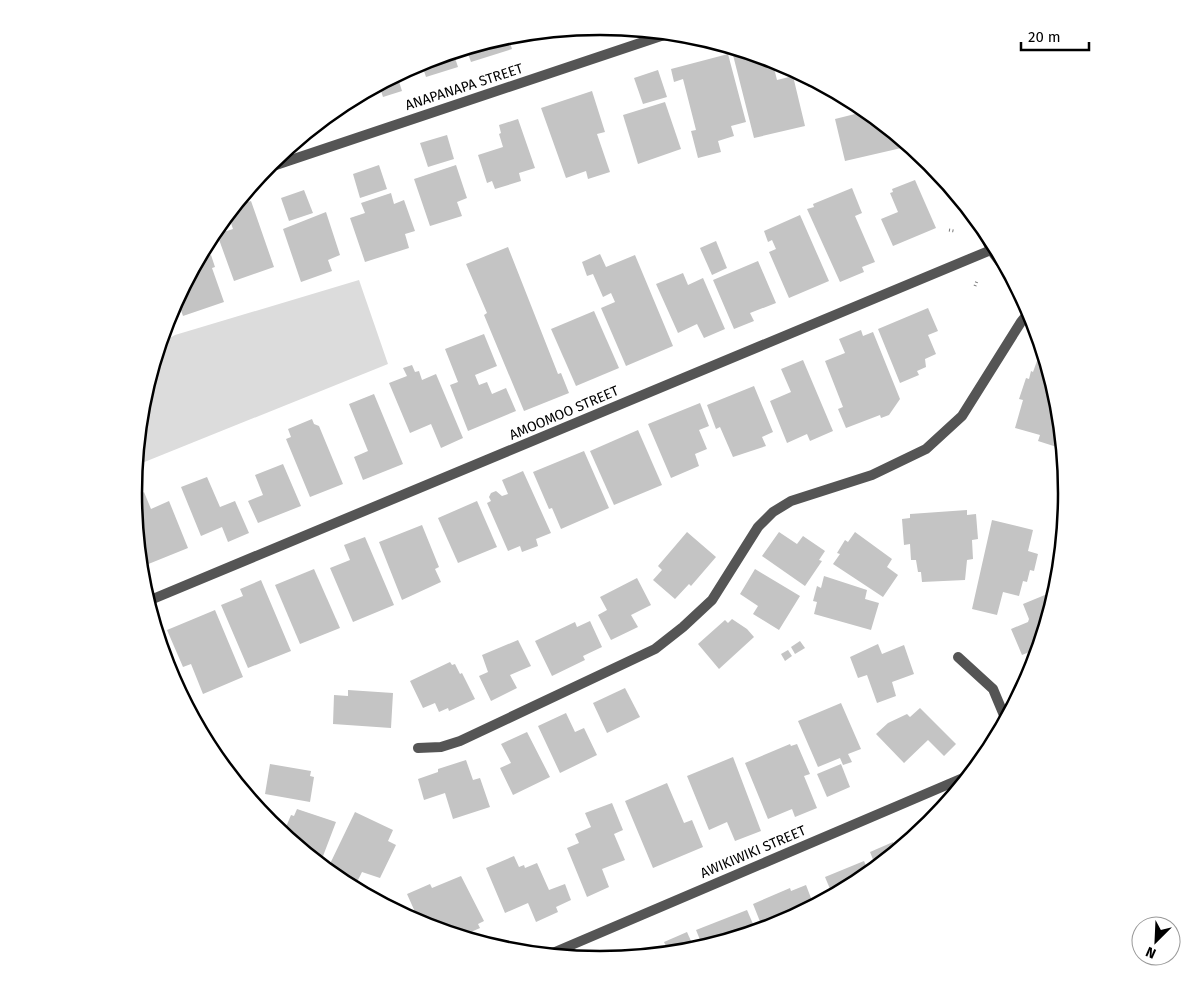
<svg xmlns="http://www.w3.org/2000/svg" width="1201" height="986" font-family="'Fira Sans',sans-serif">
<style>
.green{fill:#dcdcdc}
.building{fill:#c4c4c4}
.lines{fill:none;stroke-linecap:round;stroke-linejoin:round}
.path{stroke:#777;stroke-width:3;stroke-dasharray:1 2.5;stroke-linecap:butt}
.service{stroke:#555;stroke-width:10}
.minor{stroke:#555;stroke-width:10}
.tertiary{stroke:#555;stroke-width:10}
.labels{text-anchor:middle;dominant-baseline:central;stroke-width:4;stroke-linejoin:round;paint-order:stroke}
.street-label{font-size:14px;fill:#000;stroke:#fff}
.rim{fill:none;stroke:#000;stroke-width:2.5}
</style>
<rect width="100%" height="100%" fill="#fff"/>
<polygon class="green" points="359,280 388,364 137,465 143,402 161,343 175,335"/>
<g class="building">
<polygon points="568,29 533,41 531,33"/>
<polygon points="508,36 512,49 471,62 466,48"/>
<polygon points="453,52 458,67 426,77 421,62"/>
<polygon points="747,52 772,60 777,80 793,76 805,126 754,138 733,55"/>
<polygon points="728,54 746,122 731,126 734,136 718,141 721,152 698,158 691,131 696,130 683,79 674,82 671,69"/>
<polygon points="658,70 667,97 643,104 634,78"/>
<polygon points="397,75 402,91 383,97 380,88 369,91"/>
<polygon points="805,76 821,84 808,87"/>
<polygon points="592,91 605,132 597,134 610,172 588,179 586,171 566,178 541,108"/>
<polygon points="665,102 681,149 638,164 623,115"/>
<polygon points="867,111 879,121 910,146 845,161 835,119"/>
<polygon points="518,119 535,168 519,173 521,181 495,189 492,181 487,183 478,155 503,147 499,134 501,133 499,125"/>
<polygon points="447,135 454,159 428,167 420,143"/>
<polygon points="379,165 387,189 360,198 353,174"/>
<polygon points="456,165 467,198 457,202 462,216 430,226 414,179"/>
<polygon points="915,180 936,228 893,246 881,219 898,212 890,193 893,192 892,189"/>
<polygon points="852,188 862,213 855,216 875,262 862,267 864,272 840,282 807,209 814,207 813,204"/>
<polygon points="304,190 313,213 289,221 281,198"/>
<polygon points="391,193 394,204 404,200 415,231 405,234 409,248 365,262 350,218 365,213 361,203"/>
<polygon points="251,201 274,267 234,281 217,234 233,229 228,214 235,206"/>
<polygon points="326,212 340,255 328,260 332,271 301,282 283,229"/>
<polygon points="800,215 829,281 789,298 769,252 776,249 772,240 768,242 764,231"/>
<polygon points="716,241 727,268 712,275 700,248"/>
<polygon points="508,247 558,374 561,373 569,393 524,411 484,315 487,313 466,264"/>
<polygon points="202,253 204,257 211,255 215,267 212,268 224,302 183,316 177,299"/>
<polygon points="600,254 606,267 635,255 673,346 626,366 601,308 615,302 611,293 603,297 593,274 587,276 582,262"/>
<polygon points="758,261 776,303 750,313 754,321 734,329 713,280"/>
<polygon points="683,273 688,285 703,278 725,329 704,338 697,324 678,333 656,284"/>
<polygon points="928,308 938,331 928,335 936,354 925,359 926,367 917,371 919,375 900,383 878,329"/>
<polygon points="594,311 619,368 576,386 551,329"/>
<polygon points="861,330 863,336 873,332 900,399 889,415 881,418 880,415 846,428 838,409 843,407 825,361 845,353 839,339"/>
<polygon points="484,334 497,366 475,375 479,385 487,382 492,394 506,388 516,411 468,431 450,385 458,382 445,349"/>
<polygon points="803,360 833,431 810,441 807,434 787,443 770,401 791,392 781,369"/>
<polygon points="1037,361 1047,364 1058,401 1063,449 1038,441 1040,435 1015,428 1023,400 1019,399 1026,378 1029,379 1031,371 1033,372"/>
<polygon points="412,365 415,372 419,371 422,380 436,374 463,438 441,448 431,424 410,433 389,383 407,376 403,368"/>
<polygon points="754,386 773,432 762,437 766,446 733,457 720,427 716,429 707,405"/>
<polygon points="374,394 403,464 363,480 354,457 368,451 349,404"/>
<polygon points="700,403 709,426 699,430 707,449 695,454 699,466 671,478 648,424"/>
<polygon points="312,419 314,424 319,426 343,484 310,497 286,439 291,437 288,429"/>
<polygon points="638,430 662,485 614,505 590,451"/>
<polygon points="584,451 609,508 561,529 552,508 549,509 533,472"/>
<polygon points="283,464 301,506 258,523 248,501 263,495 255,475"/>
<polygon points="523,471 551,533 536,539 538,546 522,552 520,546 508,551 487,503 491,501 489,497 491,493 496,491 502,496 508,494 502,480"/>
<polygon points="207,477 220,507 235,501 249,533 228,542 222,527 201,536 181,487"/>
<polygon points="140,491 141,494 144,492 151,509 169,501 188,548 141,567 134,493"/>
<polygon points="477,501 497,547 458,563 438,518"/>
<polygon points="967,510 967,515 976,514 978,539 972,540 973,559 967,560 965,580 922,582 921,572 918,572 916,560 911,560 910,544 904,545 902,519 910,518 910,514"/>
<polygon points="992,520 1033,530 1028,551 1038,554 1034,571 1030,570 1027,582 1023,581 1019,596 1003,592 997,615 972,609"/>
<polygon points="422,525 439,567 435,569 441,582 402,600 379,542"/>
<polygon points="687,532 716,557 691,586 689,584 675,599 653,580 662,570 658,566"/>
<polygon points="779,532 797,544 803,536 825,551 819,560 822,561 805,586 762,556"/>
<polygon points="855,532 892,559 887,567 898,575 883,597 833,564 840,554 837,553 845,540 848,542"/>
<polygon points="365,537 394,605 353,622 330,568 350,560 344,545"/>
<polygon points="314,569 340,628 300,644 275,585"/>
<polygon points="755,569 800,596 779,630 753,614 758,606 740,594"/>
<polygon points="824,576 867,590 865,599 879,603 871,630 814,614 817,602 813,601 817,586 821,588"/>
<polygon points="637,578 651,605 631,615 638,627 611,640 598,615 607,610 600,597"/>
<polygon points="261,580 291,651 248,668 221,605 243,596 240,589"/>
<polygon points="1057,590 1039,648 1022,655 1011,629 1028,622 1029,619 1023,604"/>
<polygon points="215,610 243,677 203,694 191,664 183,667 167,630"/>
<polygon points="732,619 747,629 754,637 719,669 698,644 725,620 728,623"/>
<polygon points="590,621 602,647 583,656 585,660 552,676 535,641 575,622 577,627"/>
<polygon points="162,638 183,686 178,688 169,671 159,639"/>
<polygon points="518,640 531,666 510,675 517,688 491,701 479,676 488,672 482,655"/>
<polygon points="800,641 805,648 795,654 791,647"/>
<polygon points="878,644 882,654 904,645 914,674 892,682 896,696 877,703 867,675 858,678 850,657"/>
<polygon points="788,650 792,656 785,661 781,654"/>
<polygon points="450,662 452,665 455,664 460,674 462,673 475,699 449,711 448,708 439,712 435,703 423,708 410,681"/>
<polygon points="625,688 640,717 607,733 593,703"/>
<polygon points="348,690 393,693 391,728 333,724 334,695 348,696"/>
<polygon points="841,703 861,749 848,754 852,762 843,765 840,758 818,767 798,721"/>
<polygon points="920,708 956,744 944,756 928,740 904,763 876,734 888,723 907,714 910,717"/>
<polygon points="566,713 575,732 584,728 597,755 560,773 538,726"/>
<polygon points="527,732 550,777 513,795 500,768 511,763 501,744"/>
<polygon points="790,744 791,746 797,744 810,774 804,776 817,808 795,817 792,809 768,819 745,763"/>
<polygon points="733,757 761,831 735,841 727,822 709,830 687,776"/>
<polygon points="466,760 473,780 480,778 490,807 453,819 445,793 424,800 418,779 438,772 438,769"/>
<polygon points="270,764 311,771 310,776 314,777 310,802 265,794"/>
<polygon points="841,764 850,787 827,797 817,774"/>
<polygon points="667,783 684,823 692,820 703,847 653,868 625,801"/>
<polygon points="249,788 255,804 243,790"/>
<polygon points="612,803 623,830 614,834 625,860 602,869 609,887 587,897 567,848 579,843 575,834 591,827 585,813"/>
<polygon points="297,809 336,822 320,864 283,834 291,815 294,816"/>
<polygon points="355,812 393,830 388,841 396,845 380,878 362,872 356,884 346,879 345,883 327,870"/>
<polygon points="893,842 896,851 876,867 870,852"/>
<polygon points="514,856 519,867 524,865 525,868 537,863 549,890 565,884 571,900 556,907 558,912 536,922 528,903 505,913 486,868"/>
<polygon points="864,861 869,873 833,896 825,877"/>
<polygon points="461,876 484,921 478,924 480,928 462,936 420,923 407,894 430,884 432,888"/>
<polygon points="806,885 814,906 779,924 763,929 753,904 790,888 791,891"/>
<polygon points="389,898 394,909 380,902"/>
<polygon points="747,910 756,931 703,947 696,930"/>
<polygon points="687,932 695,950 669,953 664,942"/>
</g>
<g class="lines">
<g class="path">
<polyline points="949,230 954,231"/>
<polyline points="975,286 977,281"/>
</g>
<polyline class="service" points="418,748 441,747 460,741 655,649 683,627 712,600 758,527 773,512 791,501 872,475 926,449 962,416 1021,322 1030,311"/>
<g class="minor">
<polyline points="267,168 670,33"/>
<polyline points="148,601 991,250"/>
<polyline points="958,657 993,689 1006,720"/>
<polyline points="548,955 970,775"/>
</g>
<polyline class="tertiary" points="979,222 991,250 1014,281"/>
</g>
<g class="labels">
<g class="street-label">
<text transform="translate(464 87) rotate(-18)">ANAPANAPA STREET</text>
<text transform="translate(564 413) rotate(-23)">AMOOMOO STREET</text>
<text transform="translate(753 852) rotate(-23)">AWIKIWIKI STREET</text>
</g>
</g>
<path d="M0 0H1201V986H0ZM142 493a458 458 0 1 1 916 0a458 458 0 1 1-916 0Z" fill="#fff" fill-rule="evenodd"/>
<path class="rim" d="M142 493a458 458 0 1 1 916 0a458 458 0 1 1-916 0Z"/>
<g transform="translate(1156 941) rotate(204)"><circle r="24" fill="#ffffff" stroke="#999999"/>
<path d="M0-4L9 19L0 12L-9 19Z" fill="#000000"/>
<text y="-8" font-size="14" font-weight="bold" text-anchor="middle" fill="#000000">N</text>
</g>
<path d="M1021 42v8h68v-8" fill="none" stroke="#000000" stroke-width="2.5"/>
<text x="1028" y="42" font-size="15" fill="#000000" stroke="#ffffff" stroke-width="4" paint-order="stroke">20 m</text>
</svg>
